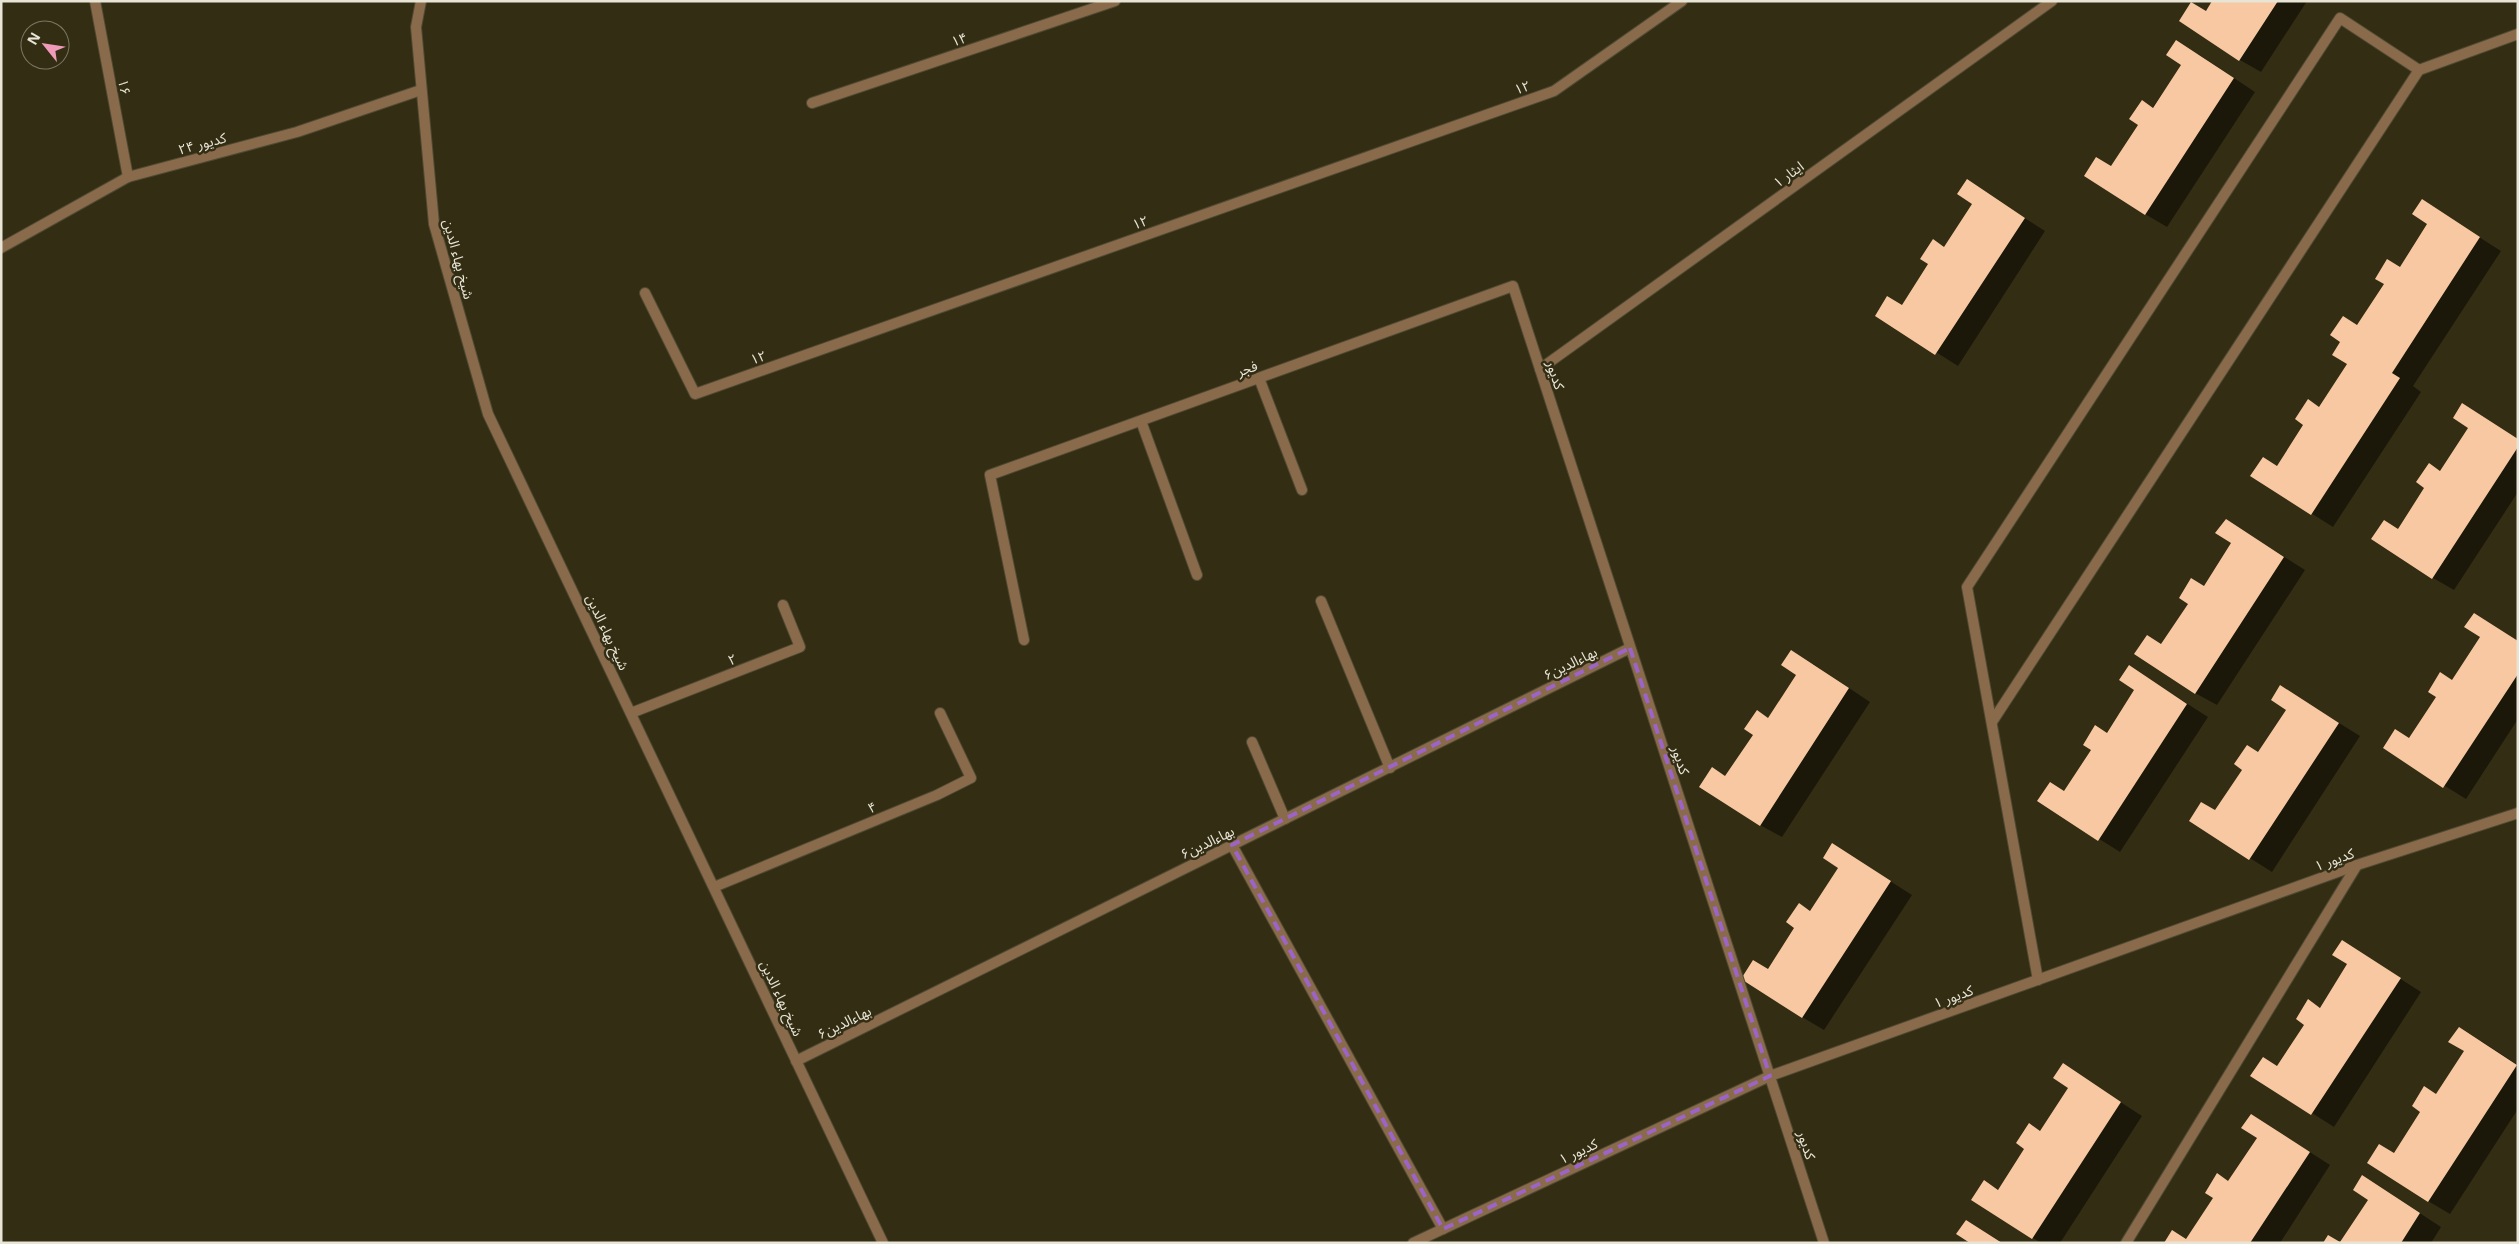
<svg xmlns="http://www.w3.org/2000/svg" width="2519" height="1244" font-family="'Open Sans','Noto Sans Arabic',sans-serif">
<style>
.shadow{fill:#0007}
.building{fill:#f7c8a1}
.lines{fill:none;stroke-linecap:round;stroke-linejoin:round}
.minor-casing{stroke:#504a33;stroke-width:12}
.minor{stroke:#896b4b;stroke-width:10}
.marked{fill:none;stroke:#9c64c6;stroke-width:4;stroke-dasharray:10 6;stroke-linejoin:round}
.labels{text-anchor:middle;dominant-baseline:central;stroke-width:5;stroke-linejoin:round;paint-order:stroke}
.street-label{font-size:14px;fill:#e8e5d6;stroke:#332d14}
</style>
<rect width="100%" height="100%" fill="#332d14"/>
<g class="shadow">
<polygon points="2213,1 2307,1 2261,72 2240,60 2206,12"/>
<polygon points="2198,54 2255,92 2167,227 2145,214 2111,167 2183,64"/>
<polygon points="1967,181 2045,231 1958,366 1877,315 1903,306 1945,248 1974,204"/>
<polygon points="2422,201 2501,251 2413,386 2421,392 2333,527 2252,476 2278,467 2349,364 2358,326 2400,268 2429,224"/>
<polygon points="2463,405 2518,439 2518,492 2454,590 2433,578 2399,530 2426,488 2429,464 2441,471 2470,427"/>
<polygon points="2226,520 2305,570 2217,705 2195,693 2161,645 2189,603 2204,587 2233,543"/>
<polygon points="2475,614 2518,641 2518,719 2466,799 2384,748 2410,739 2453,681 2481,636"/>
<polygon points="1813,664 1870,702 1782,837 1760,825 1727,777"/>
<polygon points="2130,667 2208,717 2120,852 2039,801 2065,792 2108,734 2136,690"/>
<polygon points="2281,687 2360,736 2272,872 2191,821 2216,812 2259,753 2288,709"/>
<polygon points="1833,845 1912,895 1824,1030 1802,1017 1769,970 1796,928 1799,904 1811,911 1840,867"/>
<polygon points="2343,942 2421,992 2334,1127 2252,1075 2278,1067 2306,1025 2308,1001 2321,1008 2349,964"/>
<polygon points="2481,1041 2518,1065 2518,1109 2450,1214 2428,1201 2394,1154 2437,1095"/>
<polygon points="2063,1065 2142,1116 2060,1243 2041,1243 1973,1199 1985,1182 1999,1190 2070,1088"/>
<polygon points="2252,1115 2330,1165 2280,1243 2165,1243 2187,1240 2215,1198 2229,1182 2258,1137"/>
<polygon points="2363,1176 2441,1227 2431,1243 2341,1243 2370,1200"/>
</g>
<g class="building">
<polygon points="2212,1 2278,1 2239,61 2179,21 2191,2 2206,11"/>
<polygon points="2176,40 2234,78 2145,215 2084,176 2096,157 2111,166 2138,125 2129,119 2142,100 2153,108 2181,65 2166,55"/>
<polygon points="1967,179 2025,218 1935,355 1875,316 1887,296 1902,305 1928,264 1920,259 1933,239 1944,247 1972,204 1957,194"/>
<polygon points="2422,199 2480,237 2392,373 2400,378 2311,515 2250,476 2263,457 2277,466 2303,425 2295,419 2308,399 2319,407 2347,364 2332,355 2340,342 2330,335 2343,316 2357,325 2384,284 2375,279 2387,259 2400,267 2427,224 2412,214"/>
<polygon points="2462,403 2518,439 2518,447 2432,579 2371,539 2384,520 2398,529 2424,488 2416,482 2429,463 2440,471 2468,428 2453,418"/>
<polygon points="2226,519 2284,557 2195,694 2134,654 2147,635 2161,644 2188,604 2179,598 2191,578 2204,586 2231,543 2215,533"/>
<polygon points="2474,613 2518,641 2518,674 2443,788 2383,748 2395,729 2409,738 2436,697 2428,692 2440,672 2452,680 2480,637 2464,627"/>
<polygon points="1791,650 1849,688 1760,826 1699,787 1712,767 1725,776 1753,735 1744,729 1757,710 1768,718 1796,675 1781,665"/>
<polygon points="2129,665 2187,704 2098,841 2037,801 2050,782 2064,791 2091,750 2083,745 2095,725 2107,733 2134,690 2119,680"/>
<polygon points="2280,685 2339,723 2249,860 2189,821 2201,802 2215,810 2242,770 2234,764 2247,745 2258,752 2286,710 2271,700"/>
<polygon points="1832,843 1891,881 1802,1018 1741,979 1753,960 1768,969 1794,928 1786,922 1799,903 1810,911 1838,868 1823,858"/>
<polygon points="2342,940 2401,978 2311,1115 2250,1076 2263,1057 2277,1066 2304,1025 2296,1019 2308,999 2320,1008 2347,964 2332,955"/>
<polygon points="2459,1027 2517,1065 2428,1202 2367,1163 2379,1144 2394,1153 2420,1112 2412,1106 2424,1086 2436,1094 2464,1051 2448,1042"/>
<polygon points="2063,1063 2121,1102 2032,1239 1971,1200 1984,1180 1998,1190 2024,1149 2016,1143 2029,1123 2040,1131 2068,1088 2053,1078"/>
<polygon points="2251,1114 2310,1152 2250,1243 2164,1243 2172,1230 2186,1239 2213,1198 2205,1193 2217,1173 2228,1181 2257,1138 2241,1128"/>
<polygon points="2362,1175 2420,1213 2401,1243 2323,1243 2328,1235 2340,1242 2368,1200 2353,1190"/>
<polygon points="1966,1220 2002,1243 1970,1243 1956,1234"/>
</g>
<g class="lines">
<defs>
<g id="minor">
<polyline points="95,1 128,177"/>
<polyline points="421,1 416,27 434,224 488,414 883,1243"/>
<polyline points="2419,70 2518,34"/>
<polyline points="812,103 1115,1"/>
<polyline points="1,248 128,177 297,132 421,90"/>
<polyline points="645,293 695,394 1554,91 1682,1"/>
<polyline points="1540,369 2052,1"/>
<polyline points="1259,378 1302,490"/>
<polyline points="1141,421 1197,575"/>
<polyline points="1321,601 1390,768"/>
<polyline points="1024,640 990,475 1513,286 1824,1243"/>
<polyline points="631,713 800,647 783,605"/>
<polyline points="1992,722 2419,70 2340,18 1967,587 2038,980"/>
<polyline points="1252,742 1285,819"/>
<polyline points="1232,845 1443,1229"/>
<polyline points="714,887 937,795 971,778 940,713"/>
<polyline points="796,1061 1630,648"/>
<polyline points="1413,1243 1770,1076 2357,865 2518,813"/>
<polyline points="2126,1243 2357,865"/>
</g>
</defs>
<use href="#minor" class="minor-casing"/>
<use href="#minor" class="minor"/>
</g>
<path class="marked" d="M1630,648L1770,1076L1443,1229L1232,845Z"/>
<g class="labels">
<g class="street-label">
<text transform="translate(959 39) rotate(-19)">۱۴</text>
<text transform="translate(125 87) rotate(79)">۱۶</text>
<text transform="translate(1522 87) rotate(-19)">۱۲</text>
<text transform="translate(202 143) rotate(-15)">کدیور ۲۴</text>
<text transform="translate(1788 174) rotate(-36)">ایثار ۱</text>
<text transform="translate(1140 222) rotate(-19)">۱۲</text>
<text transform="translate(459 259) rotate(75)">شیخ بهاء الدین</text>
<text transform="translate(758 357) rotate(-19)">۱۲</text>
<text transform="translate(1247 368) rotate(-20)">فجر</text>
<text transform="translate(1556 375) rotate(72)">کدیور</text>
<text transform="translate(608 632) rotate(65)">شیخ بهاء الدین</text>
<text transform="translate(732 659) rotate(-21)">۲</text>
<text transform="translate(1570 663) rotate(-26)">۶بهاءالدين</text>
<text transform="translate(1681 760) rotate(72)">کدیور</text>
<text transform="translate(872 807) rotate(-22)">۴</text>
<text transform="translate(1207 842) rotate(-26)">۶بهاءالدين</text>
<text transform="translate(2334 859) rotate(-20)">کدیور ۱</text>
<text transform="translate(1953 996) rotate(-20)">کدیور ۱</text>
<text transform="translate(782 998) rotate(65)">شیخ بهاء الدین</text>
<text transform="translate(844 1022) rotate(-26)">۶بهاءالدين</text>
<text transform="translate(1807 1145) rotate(72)">کدیور</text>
<text transform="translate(1578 1151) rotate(-25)">کدیور ۱</text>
</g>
</g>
<rect width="2519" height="1244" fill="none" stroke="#e8e5d6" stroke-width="5"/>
<g transform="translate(45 45) rotate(300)"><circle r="24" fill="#332d14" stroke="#7b7762"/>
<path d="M0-4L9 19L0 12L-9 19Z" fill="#ef9ab8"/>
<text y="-8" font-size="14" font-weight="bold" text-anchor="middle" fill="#e8e5d6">N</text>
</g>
</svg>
